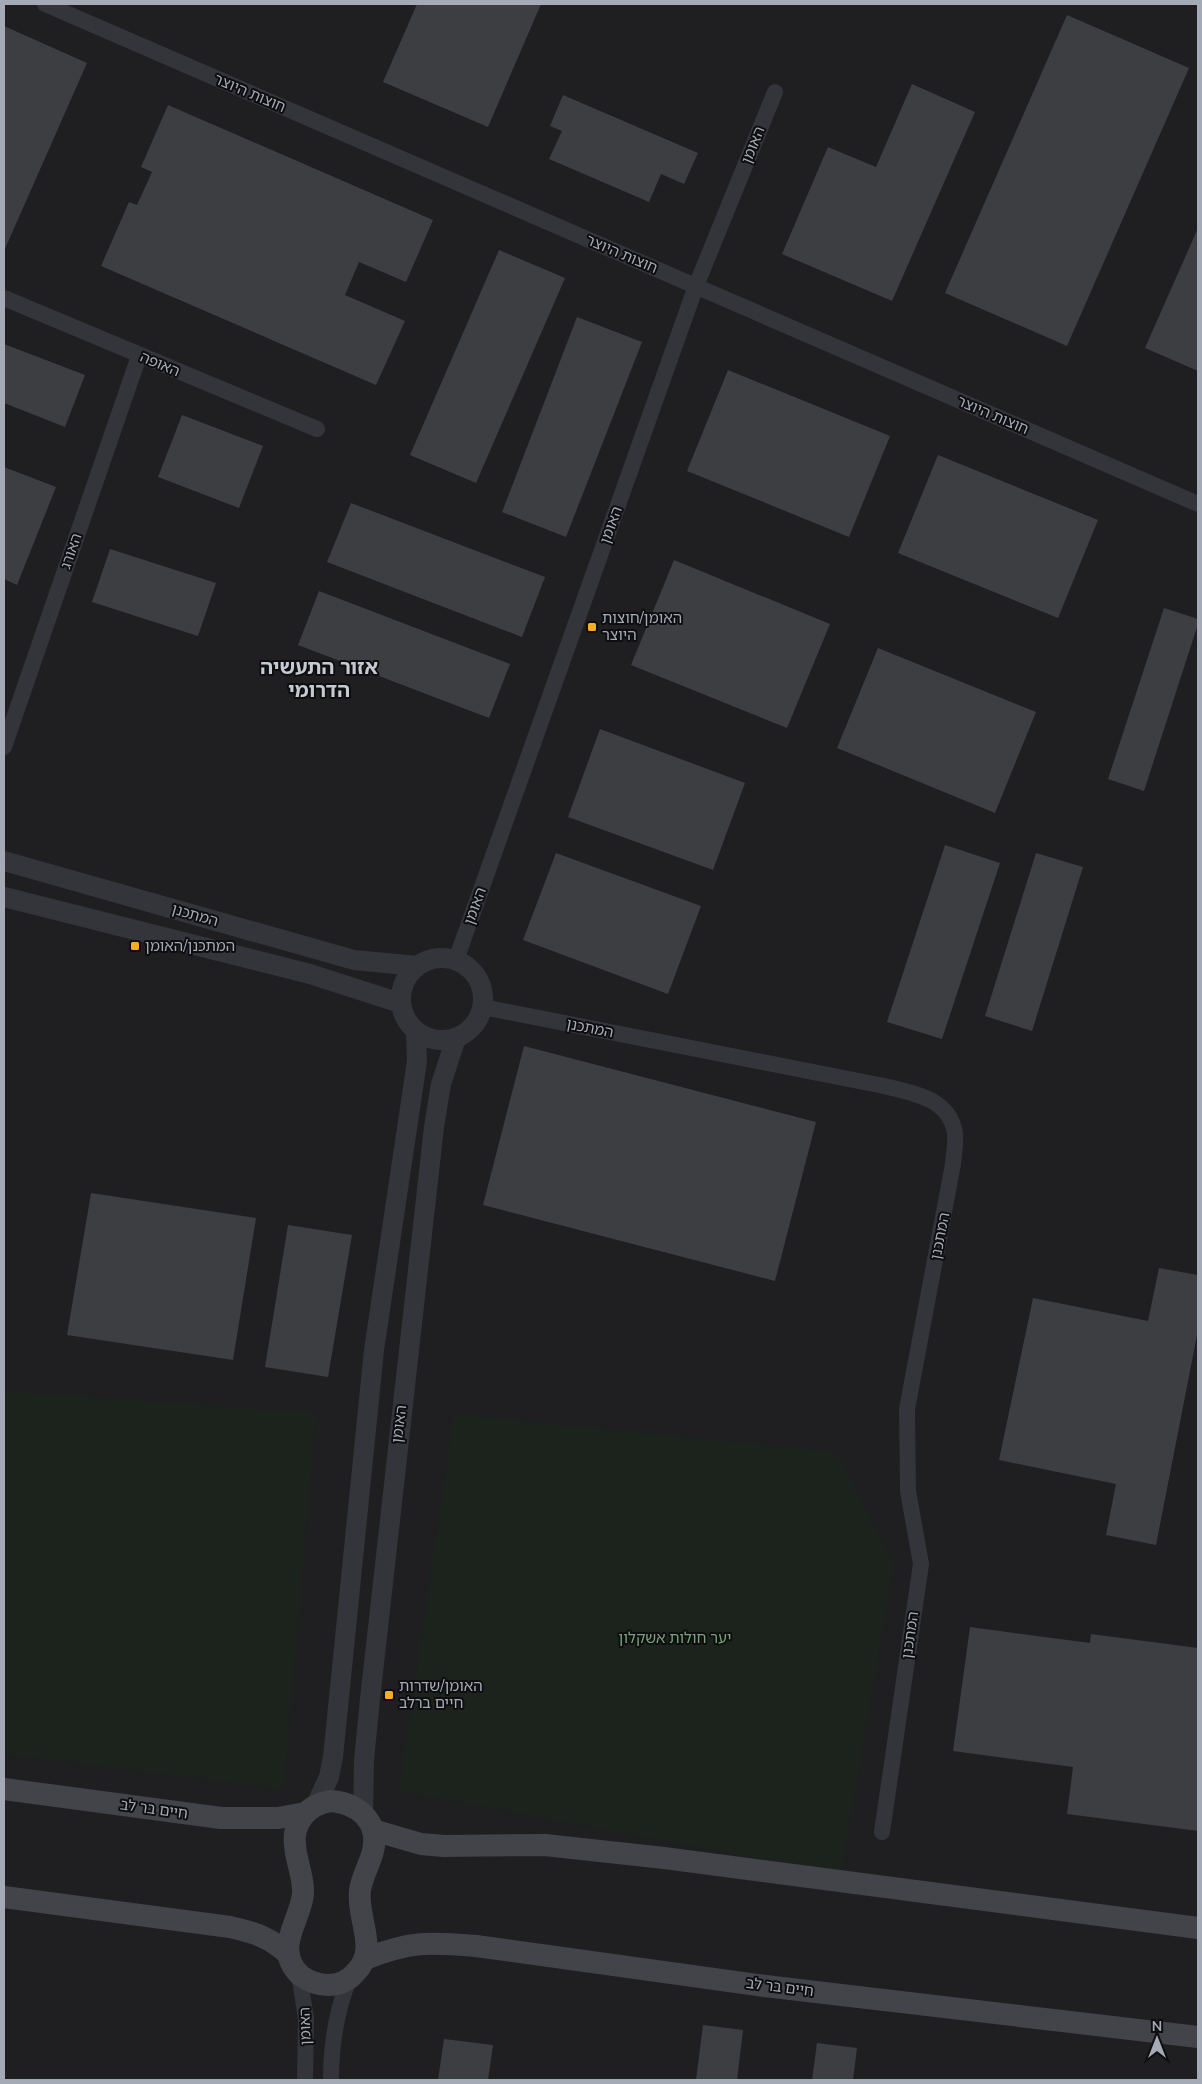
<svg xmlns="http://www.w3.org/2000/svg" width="1202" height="2084" font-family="'Nunito Sans','Noto Sans Hebrew',sans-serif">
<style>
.built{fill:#1f1f22}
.green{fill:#1b231c}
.building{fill:#3d3e42}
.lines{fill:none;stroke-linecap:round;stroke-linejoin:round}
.minor{stroke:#34353a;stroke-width:16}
.tertiary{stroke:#34353a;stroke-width:20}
.secondary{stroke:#42444a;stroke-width:22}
.poi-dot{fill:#fbac24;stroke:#0e0e10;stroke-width:2}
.labels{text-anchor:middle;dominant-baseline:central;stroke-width:4;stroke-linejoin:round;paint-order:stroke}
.street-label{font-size:15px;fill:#a4aab6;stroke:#0e0e10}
.poi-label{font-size:15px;fill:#a4aab6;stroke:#0e0e10;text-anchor:start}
.park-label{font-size:15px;fill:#79a27b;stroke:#0e0e10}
.district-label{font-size:20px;font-weight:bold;fill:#c5c9d2;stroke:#0e0e10}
</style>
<rect width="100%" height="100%" fill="#131315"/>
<rect class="built" x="4" y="4" width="1194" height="2076"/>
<g class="green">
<polygon points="4,1391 316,1413 284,1789 4,1754"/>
<polygon points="454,1414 835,1452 894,1564 841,1874 399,1791"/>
</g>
<g class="building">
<polygon points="417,4 541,4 488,127 383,82"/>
<polygon points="1067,15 1189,68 1067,346 945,293"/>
<polygon points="4,26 87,63 4,251"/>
<polygon points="912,84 975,112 892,301 782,254 828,147 876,167"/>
<polygon points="563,95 698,153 684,184 661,174 649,202 549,159 562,131 550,126"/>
<polygon points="168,105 433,220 406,282 359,262 345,295 405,321 376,385 101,266 129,202 137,205 152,172 141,167"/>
<polygon points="1198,228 1198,371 1145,348"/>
<polygon points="499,250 565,278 476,483 410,455"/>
<polygon points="577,317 642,342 566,537 502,512"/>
<polygon points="4,344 85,375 65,427 4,403"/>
<polygon points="728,370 890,436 849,537 687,471"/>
<polygon points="182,415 263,446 239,508 158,477"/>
<polygon points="938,455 1098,520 1058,618 898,553"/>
<polygon points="4,467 56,487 17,585 4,579"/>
<polygon points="351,503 545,577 522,637 327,562"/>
<polygon points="110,549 216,583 198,636 92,602"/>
<polygon points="674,560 830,624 787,728 631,665"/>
<polygon points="319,591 510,664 489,718 298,645"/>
<polygon points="1164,608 1198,619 1198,624 1144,791 1108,779"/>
<polygon points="878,648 1036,712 995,813 837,748"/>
<polygon points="600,729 745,783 713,870 568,817"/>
<polygon points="945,845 1000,863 942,1039 887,1022"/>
<polygon points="556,853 701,906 668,994 523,940"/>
<polygon points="1036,853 1083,867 1032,1031 985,1016"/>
<polygon points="524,1046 816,1122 775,1281 483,1205"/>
<polygon points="91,1193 256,1218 233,1360 67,1335"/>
<polygon points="288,1225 352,1235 328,1377 265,1367"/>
<polygon points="1159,1268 1198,1275 1198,1330 1156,1545 1106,1535 1116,1484 999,1460 1033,1298 1148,1321"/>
<polygon points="970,1627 1090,1643 1091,1634 1198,1648 1198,1831 1067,1814 1073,1767 953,1751"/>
<polygon points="703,2025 743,2030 737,2080 696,2080"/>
<polygon points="444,2039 493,2045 488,2080 438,2080"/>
<polygon points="817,2043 857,2048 853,2080 812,2080"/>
</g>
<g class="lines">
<g class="minor">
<polyline points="45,4 1198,504"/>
<polyline points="4,298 317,429"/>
<polyline points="4,747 139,356"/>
<polyline points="456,960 696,286 775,92"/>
<path d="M483,1007L884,1086C913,1093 949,1098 955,1133C956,1142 954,1154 953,1164L907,1409L908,1491L921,1564L882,1832"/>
<polyline points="299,1973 306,2019 305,2080"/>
<path d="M331,2080C331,2045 336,2012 349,1979"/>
</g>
<g class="tertiary">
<polyline points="4,861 354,960 417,966"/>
<polyline points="4,897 310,974 400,1003"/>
<circle cx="442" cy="999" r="41"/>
<polyline points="316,1805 329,1777 333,1757 374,1350 417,1061 416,1032"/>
<polyline points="363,1813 364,1760 370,1699 434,1127 441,1084 456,1038"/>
</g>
<g class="secondary">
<polyline points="4,1789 221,1818 278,1818 305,1813"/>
<path d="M331,1801C358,1803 380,1822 373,1851C370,1864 362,1876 360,1890C356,1919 380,1949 355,1973C348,1981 338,1985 328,1985C318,1985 308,1981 300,1975C273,1949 300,1922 303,1894C304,1876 296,1862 295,1845C292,1822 309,1804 331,1801Z"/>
<polyline points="373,1830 421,1844 444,1846 545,1845 664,1858 1198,1928"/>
<path d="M4,1897L230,1927C254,1932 271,1938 289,1955"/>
<path d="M365,1959C410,1941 429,1942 476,1946L765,1986L1198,2037"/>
</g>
</g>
<g class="poi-dot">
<rect x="587" y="622" width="10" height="10" rx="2.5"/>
<rect x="130" y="941" width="10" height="10" rx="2.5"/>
<rect x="384" y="1690" width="10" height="10" rx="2.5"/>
</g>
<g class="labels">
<g class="street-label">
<text transform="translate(250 93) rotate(23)">חוצות היוצר</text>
<text transform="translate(753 145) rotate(-68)">האומן</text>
<text transform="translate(622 254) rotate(23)">חוצות היוצר</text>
<text transform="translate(160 364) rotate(23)">האופה</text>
<text transform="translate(993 415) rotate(23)">חוצות היוצר</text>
<text transform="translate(611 525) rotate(-70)">האומן</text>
<text transform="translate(71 551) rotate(-71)">האורג</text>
<text transform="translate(475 906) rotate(-70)">האומן</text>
<text transform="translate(195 915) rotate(16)">המתכנן</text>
<text transform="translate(590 1028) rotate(11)">המתכנן</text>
<text transform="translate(940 1236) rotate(-79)">המתכנן</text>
<text transform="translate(399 1424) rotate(-83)">האומן</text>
<text transform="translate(910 1635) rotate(-82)">המתכנן</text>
<text transform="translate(154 1809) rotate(8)">חיים בר לב</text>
<text transform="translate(780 1987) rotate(7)">חיים בר לב</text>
<text transform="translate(305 2026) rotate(-92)">האומן</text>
</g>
<g class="poi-label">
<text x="602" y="618">האומן/חוצות<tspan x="602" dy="17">היוצר</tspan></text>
<text x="145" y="946">המתכנן/האומן</text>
<text x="399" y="1686">האומן/שדרות<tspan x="399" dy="17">חיים ברלב</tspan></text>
</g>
<g class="park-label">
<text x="675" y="1638">יער חולות אשקלון</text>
</g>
<g class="district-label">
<text x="319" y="667">אזור התעשיה<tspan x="319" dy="23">הדרומי</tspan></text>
</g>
</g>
<rect width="1202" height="2084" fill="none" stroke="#a4aab6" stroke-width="10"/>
<g transform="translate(1157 2039)" stroke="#0e0e10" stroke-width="4" paint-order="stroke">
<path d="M0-4L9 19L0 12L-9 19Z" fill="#a4aab6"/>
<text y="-8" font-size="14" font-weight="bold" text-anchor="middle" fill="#a4aab6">N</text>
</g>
</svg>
